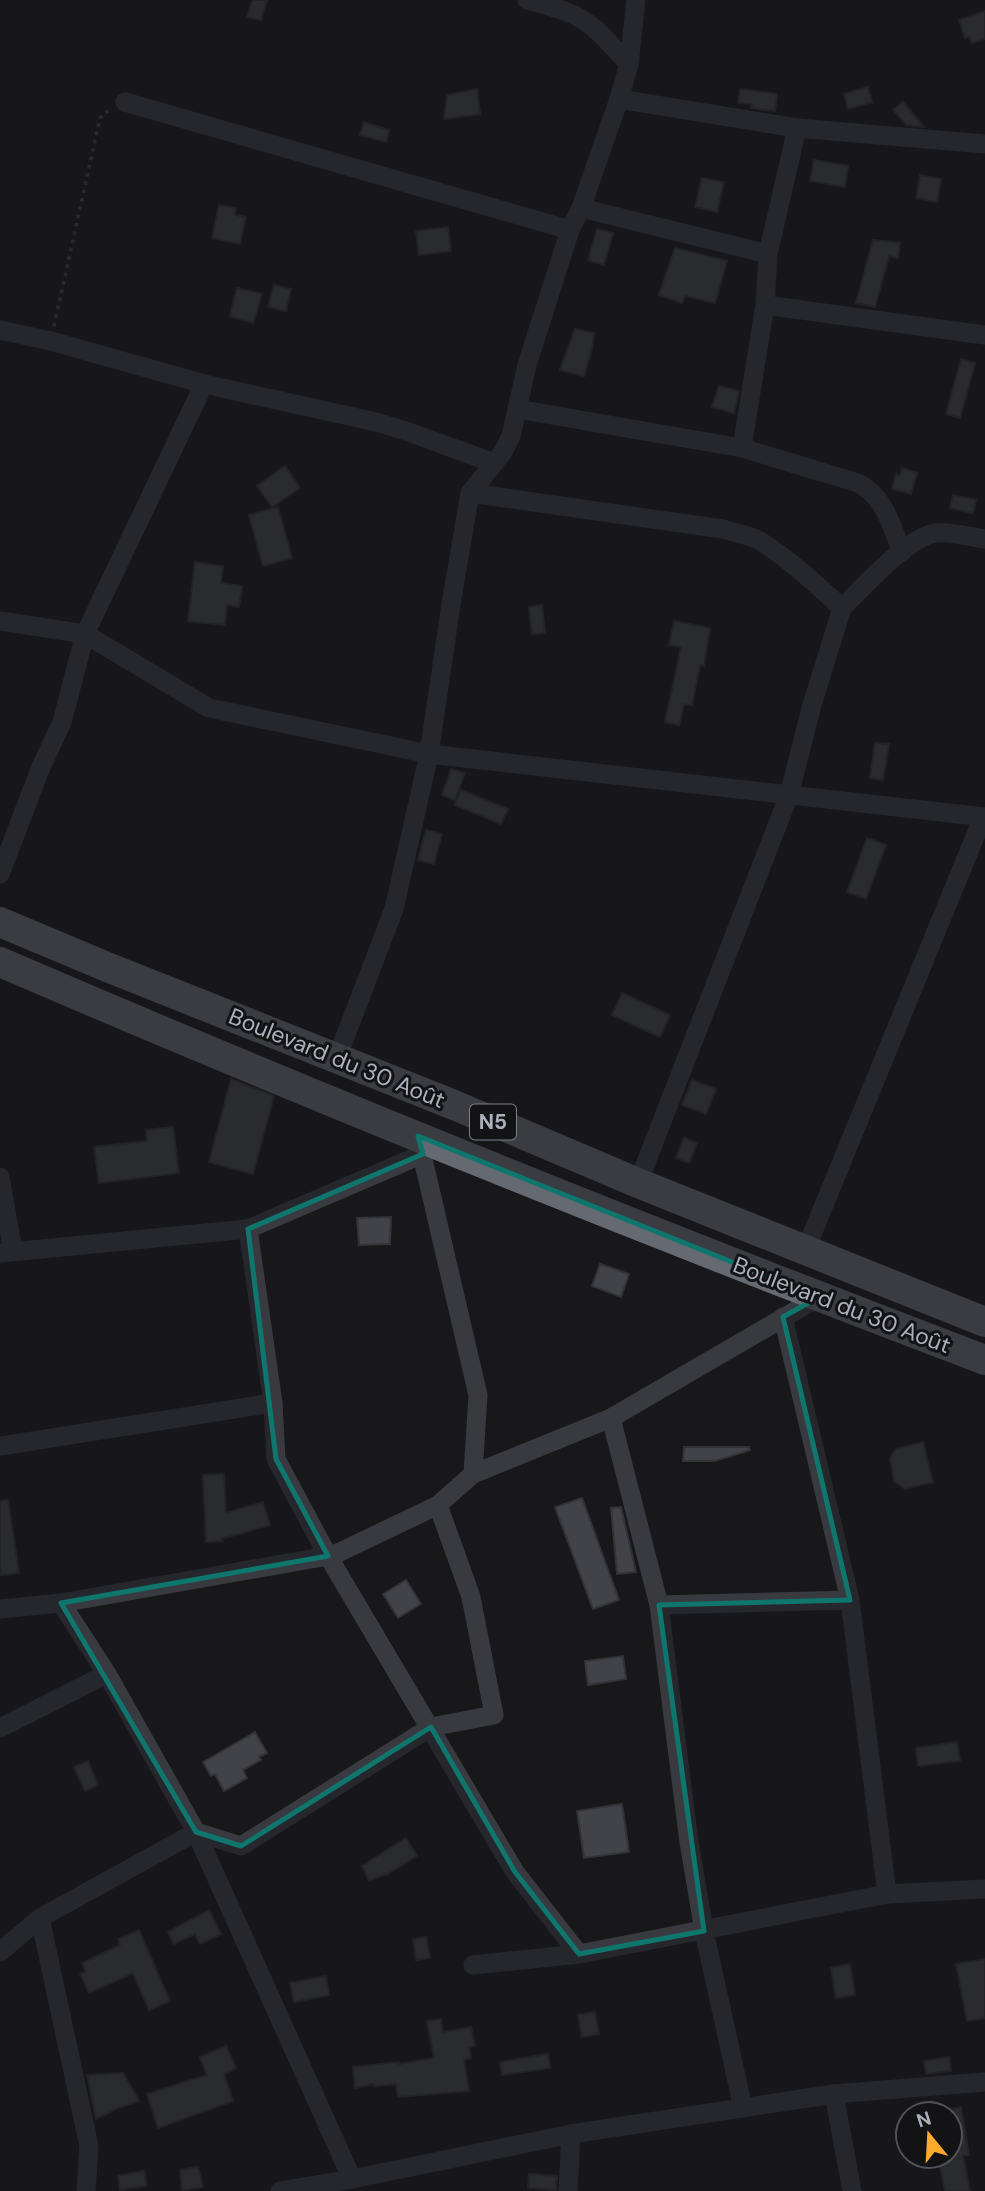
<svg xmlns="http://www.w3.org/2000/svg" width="985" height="2191" font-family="'DM Sans',sans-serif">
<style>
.building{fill:#424348;stroke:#323237;stroke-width:2}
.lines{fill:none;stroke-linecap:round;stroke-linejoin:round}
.path{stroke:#3f4247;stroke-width:3.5;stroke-dasharray:3.5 5;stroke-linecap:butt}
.minor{stroke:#393a40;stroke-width:19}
.highway{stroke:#656971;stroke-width:30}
.marked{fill:none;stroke:#0f766e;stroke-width:5;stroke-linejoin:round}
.labels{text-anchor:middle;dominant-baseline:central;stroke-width:6;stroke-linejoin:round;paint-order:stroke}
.shield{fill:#131316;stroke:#7d818a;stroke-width:2}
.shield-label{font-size:21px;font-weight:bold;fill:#aab0bb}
.street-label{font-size:23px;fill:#aab0bb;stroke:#131316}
</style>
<rect width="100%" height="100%" fill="#18181b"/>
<g class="building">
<polygon points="252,0 267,0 261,20 247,17"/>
<polygon points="985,11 985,39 972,43 969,36 965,38 959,20"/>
<polygon points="868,87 872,102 848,109 844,94"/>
<polygon points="477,89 480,114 444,119 447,95"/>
<polygon points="740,89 777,94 775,111 751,108 752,104 738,103"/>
<polygon points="903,102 924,127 906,125 893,110"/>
<polygon points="364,122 389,130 386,142 360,135"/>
<polygon points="814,160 848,166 845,187 810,181"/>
<polygon points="920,175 941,179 937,202 916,198"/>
<polygon points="702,178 724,182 717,212 695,207"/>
<polygon points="219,205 236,208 235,215 246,217 240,244 212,238"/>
<polygon points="448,227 451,251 419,255 416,231"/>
<polygon points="597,229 613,233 604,265 588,260"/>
<polygon points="873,240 900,243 898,258 889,256 875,307 856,303"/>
<polygon points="675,248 727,261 715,303 685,296 682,303 659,295"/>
<polygon points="274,285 291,289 286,311 268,307"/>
<polygon points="237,288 262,294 253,323 230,316"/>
<polygon points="575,329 594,333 592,348 584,376 560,370"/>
<polygon points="961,359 975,363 960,418 946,414"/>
<polygon points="719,386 739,391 734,413 712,407"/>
<polygon points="285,466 300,488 272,507 257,486"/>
<polygon points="902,468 917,473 911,494 892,489 896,474 900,476"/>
<polygon points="953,495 976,500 973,513 950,508"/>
<polygon points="278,507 292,558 263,566 249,515"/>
<polygon points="195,562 223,566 221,583 242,586 239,607 227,605 225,625 188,621"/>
<polygon points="542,605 545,633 532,634 529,607"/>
<polygon points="674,621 710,628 704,666 700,665 692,705 684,704 679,725 665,722 681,647 669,645"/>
<polygon points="875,743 889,744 883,780 870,778"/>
<polygon points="451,769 465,773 455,800 442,795"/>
<polygon points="461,790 508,809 501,824 455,805"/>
<polygon points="426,830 442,834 434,864 418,860"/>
<polygon points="867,838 886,845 866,899 847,892"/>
<polygon points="622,993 670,1015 660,1037 612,1015"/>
<polygon points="231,1079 274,1096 253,1174 209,1162"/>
<polygon points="692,1080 716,1089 706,1114 682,1105"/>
<polygon points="173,1127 179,1173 99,1183 94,1147 147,1141 146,1130"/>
<polygon points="684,1138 697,1143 689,1163 676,1158"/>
<polygon points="391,1217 390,1244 359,1245 357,1218"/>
<polygon points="600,1264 629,1274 621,1297 592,1286"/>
<polygon points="923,1442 933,1482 905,1489 894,1481 890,1458 896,1449"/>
<polygon points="684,1447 749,1447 750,1450 715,1461 683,1461"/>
<polygon points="224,1474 226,1513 263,1502 270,1525 221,1539 222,1541 206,1542 203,1475"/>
<polygon points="582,1498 619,1600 593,1609 555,1507"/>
<polygon points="8,1500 19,1573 0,1575 0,1501"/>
<polygon points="621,1507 636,1572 617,1574 611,1508"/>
<polygon points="406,1580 421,1604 398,1618 383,1594"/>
<polygon points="623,1656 626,1679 588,1685 585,1661"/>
<polygon points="255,1732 267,1753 259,1757 261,1760 243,1770 247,1778 224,1791 215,1774 211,1776 203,1762"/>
<polygon points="957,1742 960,1761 918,1766 916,1748"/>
<polygon points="88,1761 98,1785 85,1791 74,1767"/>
<polygon points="622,1804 629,1852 584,1858 577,1811"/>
<polygon points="406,1838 417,1856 386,1875 385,1874 369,1881 362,1866"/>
<polygon points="209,1910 221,1934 200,1944 195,1934 174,1944 168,1932"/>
<polygon points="139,1930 170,2001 149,2010 133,1973 89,1993 80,1974 86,1972 82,1963 120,1945 118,1939"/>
<polygon points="426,1937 430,1958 416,1960 413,1939"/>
<polygon points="985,1959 985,2018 967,2021 956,1964"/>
<polygon points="850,1964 855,1995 836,1998 831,1968"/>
<polygon points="326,1976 329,1995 294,2002 290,1983"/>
<polygon points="595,2012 599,2034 582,2037 578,2015"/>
<polygon points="441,2019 443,2032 471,2027 475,2046 469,2047 471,2058 464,2060 469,2091 398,2097 396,2084 374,2086 374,2084 355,2088 353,2067 399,2062 399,2064 434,2058 427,2021"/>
<polygon points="226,2046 236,2068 224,2074 233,2101 158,2128 147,2094 207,2075 200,2057"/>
<polygon points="548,2054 550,2068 502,2075 500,2062"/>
<polygon points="949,2057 951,2071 926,2074 924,2061"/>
<polygon points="123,2073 139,2101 116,2109 96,2119 87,2075"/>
<polygon points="961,2107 969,2155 963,2156 970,2191 945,2191 938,2156 950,2156 950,2114 947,2110"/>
<polygon points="198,2167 203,2187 182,2191 180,2170"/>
<polygon points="144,2171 147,2186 120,2190 118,2176"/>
<polygon points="529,2174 557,2176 556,2190 528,2188"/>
</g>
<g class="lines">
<polyline class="path" points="54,326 100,118 104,113 111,110"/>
<g class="minor">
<path d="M527,0C544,5 564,9 580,18C599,29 613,48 629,64"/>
<polyline points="619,99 797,128 985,144"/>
<polyline points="125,102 570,230"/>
<polyline points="581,208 768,254"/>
<polyline points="765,305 985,335"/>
<polyline points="0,330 51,341 204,384 376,422 406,431 494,463"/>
<polyline points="517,409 742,448 765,305 768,254 797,128"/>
<path d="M742,448L858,483C885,497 891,525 902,552"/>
<path d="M470,493L723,529C735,533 749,535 760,541C789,559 817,585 842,608L812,705L789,795L638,1183"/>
<path d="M842,608C864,587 907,537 936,533C951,531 970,537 985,539"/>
<polyline points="0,621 85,634 209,708 429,754 985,817"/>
<polyline points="0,874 41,767 62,722 85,634 204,384"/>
<polyline points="337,1058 394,909 429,754 452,598 470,493 503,452 511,436 527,365 570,230 581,208 619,99 629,64 636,0"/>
<polyline points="419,1142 478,1395 473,1474"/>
<polyline points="0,1177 13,1251"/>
<polyline points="248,1229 273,1403 276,1459 328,1556 515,1872 579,1954"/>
<polyline points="806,1249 983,817"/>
<polyline points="0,1253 248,1229 423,1154"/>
<polyline points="783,1317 850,1600 887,1894"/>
<polyline points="611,1418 659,1605 689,1842 704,1931 743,2108"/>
<polyline points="0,1446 273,1403"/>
<polyline points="61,1603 107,1674 196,1832 352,2179"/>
<polyline points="659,1605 850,1600"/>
<polyline points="0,1609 61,1603 328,1556 340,1552 438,1505 473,1474 611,1418 819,1297"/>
<polyline points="0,1728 107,1674"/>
<polyline points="40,1918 89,2146 86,2191"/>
<polyline points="0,1952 40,1918 196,1832 241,1846 431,1727 494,1715 471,1597 438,1505"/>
<polyline points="473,1965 579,1954 887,1894 985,1889"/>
<polyline points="834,2094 852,2191"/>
<polyline points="280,2191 352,2179 571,2134 834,2094 985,2082"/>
<polyline points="568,2191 571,2134"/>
</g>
<g class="highway">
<polyline points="0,922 107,967 454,1105 638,1183 985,1322"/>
<path d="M0,962C325,1102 654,1234 985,1360"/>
</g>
</g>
<path d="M0 0H985V2191H0ZM418,1136L819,1297L783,1317L850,1600L659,1605L704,1931L579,1954L515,1872L431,1727L241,1846L196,1832L61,1603L328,1556L276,1459L248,1229L423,1154Z" fill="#18181b" fill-opacity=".55" fill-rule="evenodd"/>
<path class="marked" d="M418,1136L819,1297L783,1317L850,1600L659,1605L704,1931L579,1954L515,1872L431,1727L241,1846L196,1832L61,1603L328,1556L276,1459L248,1229L423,1154Z"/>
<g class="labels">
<rect class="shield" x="470" y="1104.5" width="46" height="35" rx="5"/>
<g class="shield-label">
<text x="493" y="1122">N5</text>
</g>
<g class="street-label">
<text transform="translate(337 1058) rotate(22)">Boulevard du 30 Août</text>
<text transform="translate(842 1305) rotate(21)">Boulevard du 30 Août</text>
</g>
</g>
<g transform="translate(929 2135) rotate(342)"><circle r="33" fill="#131316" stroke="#4f5258" stroke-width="2"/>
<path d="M0-5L12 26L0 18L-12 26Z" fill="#feab2d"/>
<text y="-10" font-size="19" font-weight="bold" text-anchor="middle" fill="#aab0bb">N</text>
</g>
</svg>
